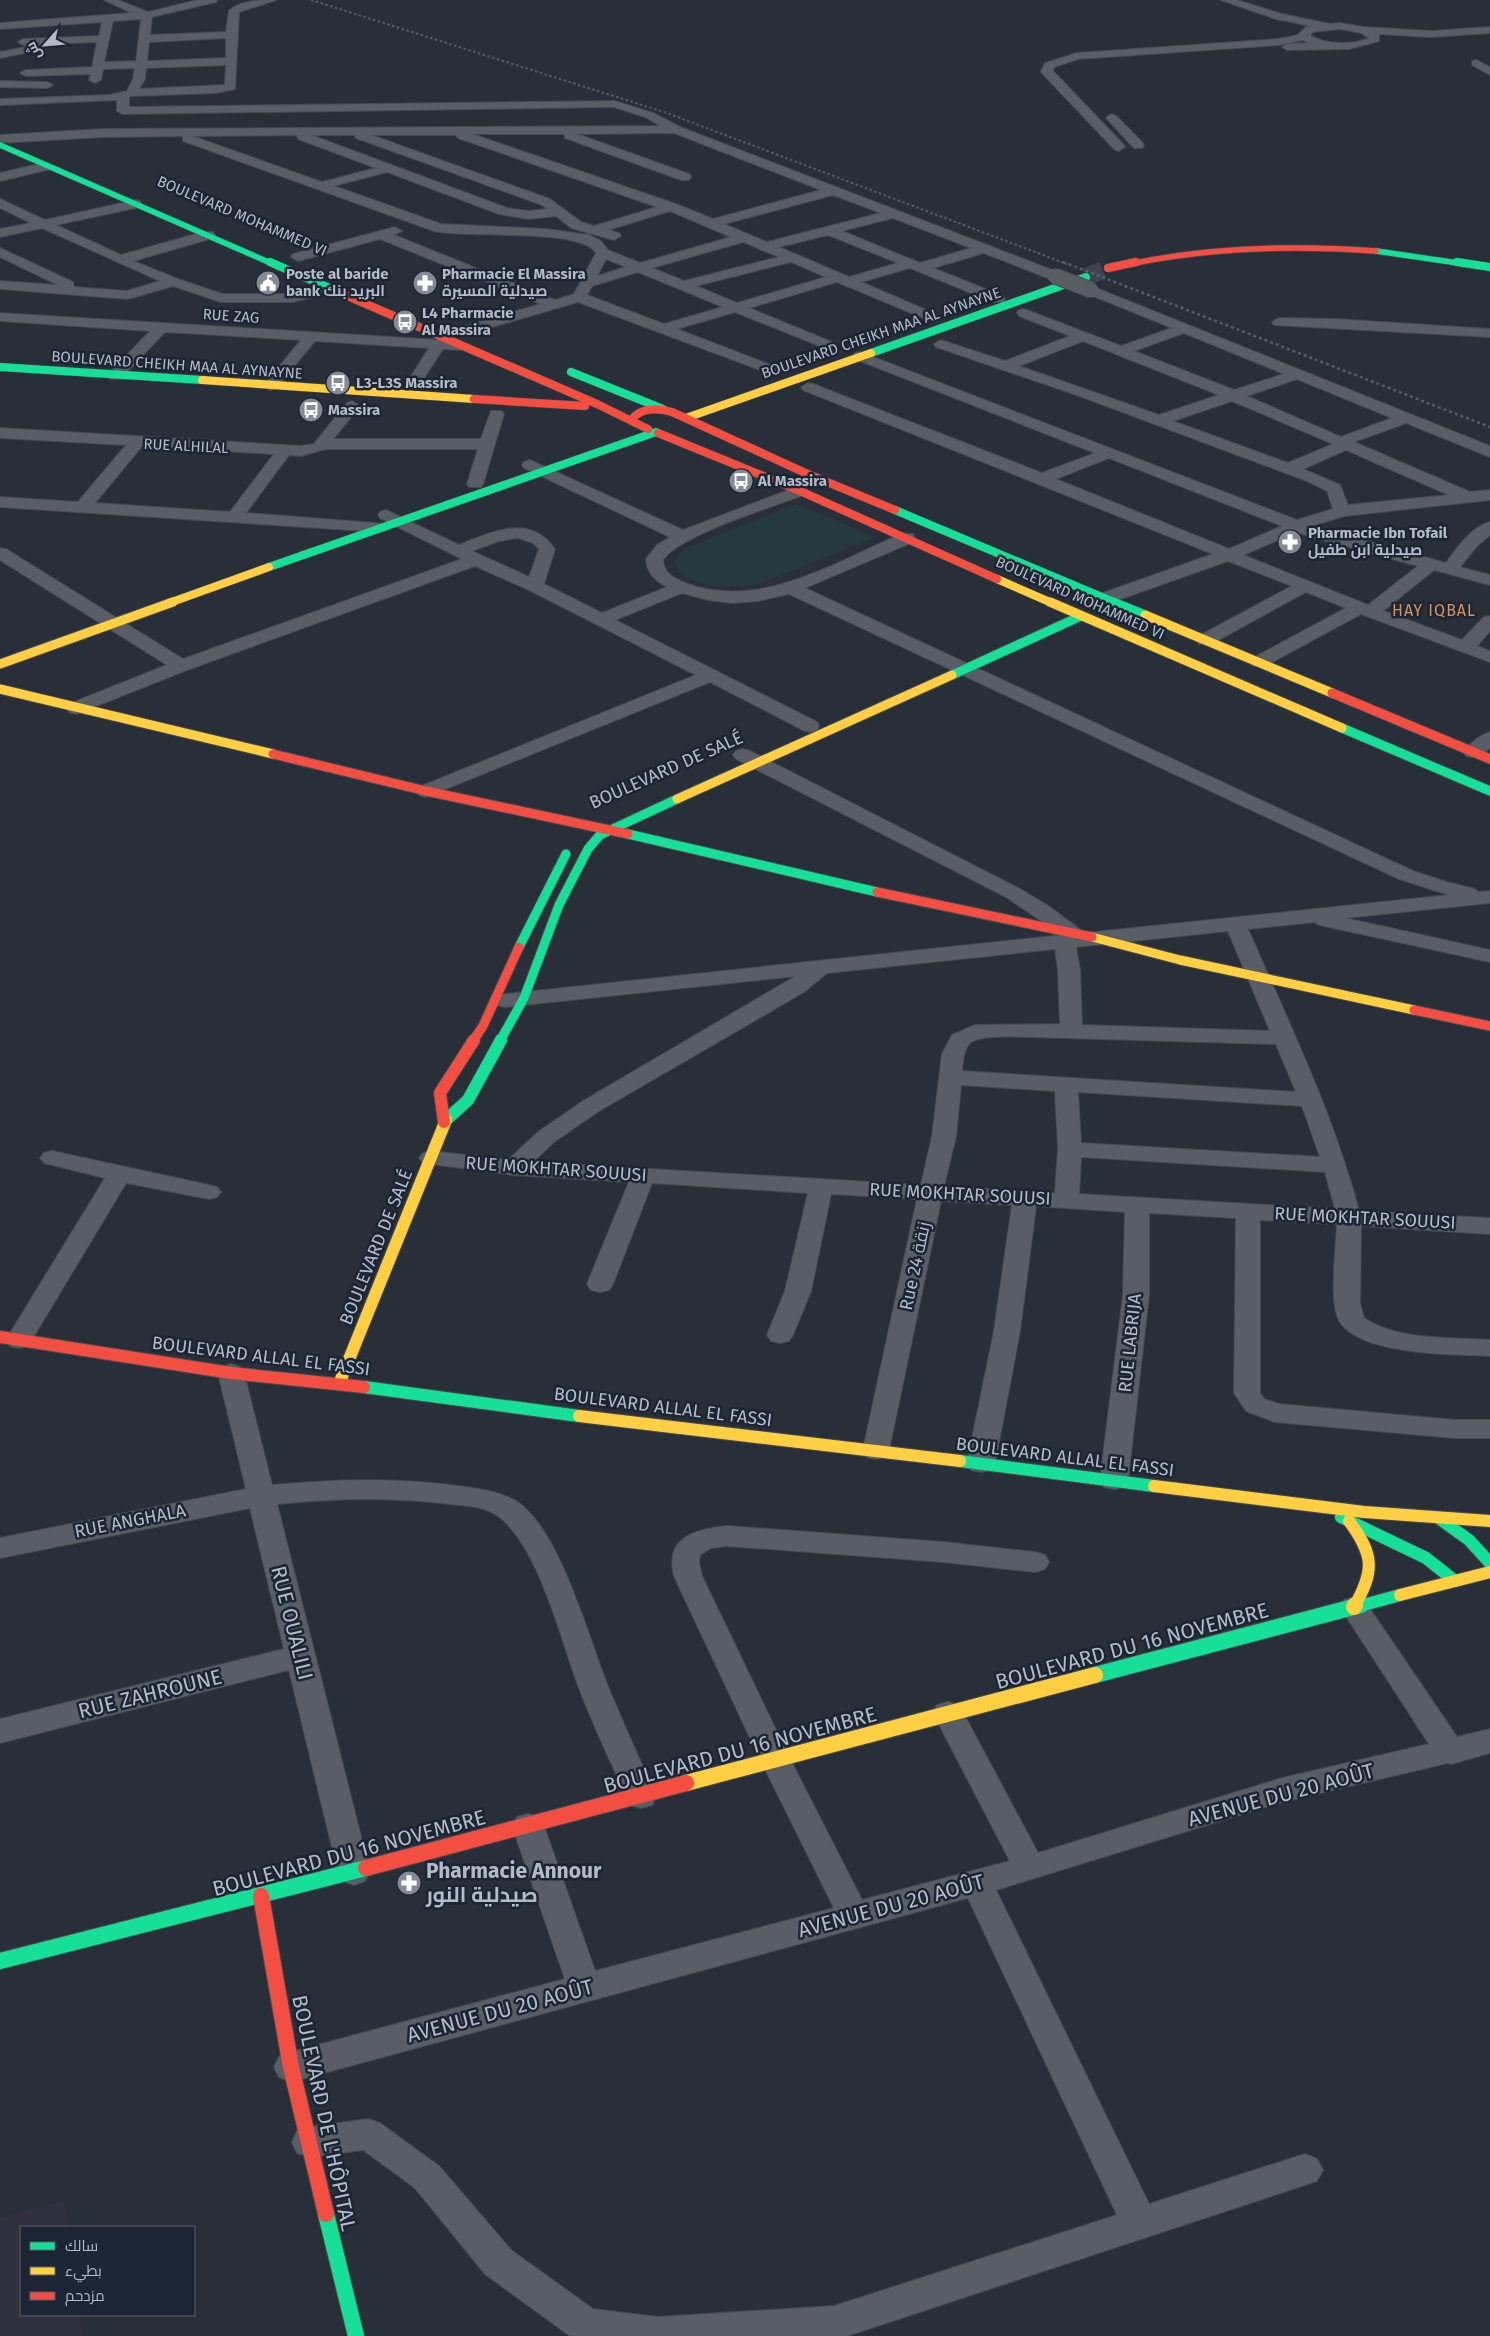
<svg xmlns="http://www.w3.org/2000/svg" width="1490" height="2336" font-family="'Fira Sans',Cairo,sans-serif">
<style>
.medical{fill:#302f3e}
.green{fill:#263a3e}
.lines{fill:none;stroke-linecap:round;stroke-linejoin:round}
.secondary-tunnel{stroke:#3e444e;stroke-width:18;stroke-dasharray:18 9;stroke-linecap:butt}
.street-casing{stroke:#454a51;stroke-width:2}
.fast-far4-casing{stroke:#454a51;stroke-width:7}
.fast-far3-casing{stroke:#454a51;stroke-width:9}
.fast-far2-casing{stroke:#454a51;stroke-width:11}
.fast-far1-casing{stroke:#454a51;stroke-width:14}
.fast-casing{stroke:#454a51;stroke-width:18}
.slow-far3-casing{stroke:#454a51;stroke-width:9}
.slow-far2-casing{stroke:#454a51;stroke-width:11}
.slow-far1-casing{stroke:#454a51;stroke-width:14}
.slow-casing{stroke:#454a51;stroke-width:18}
.jam-far4-casing{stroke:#454a51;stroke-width:7}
.jam-far3-casing{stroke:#454a51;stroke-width:9}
.jam-far2-casing{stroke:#454a51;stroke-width:11}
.jam-far1-casing{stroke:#454a51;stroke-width:14}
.jam-casing{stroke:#454a51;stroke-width:18}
.street{fill:#595e66;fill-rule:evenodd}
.fast-far4{stroke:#16e098;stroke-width:5.5}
.fast-far3{stroke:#16e098;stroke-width:8}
.fast-far2{stroke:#16e098;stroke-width:9}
.fast-far1{stroke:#16e098;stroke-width:12}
.fast{stroke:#16e098;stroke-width:16}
.slow-far3{stroke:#ffcf43;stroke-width:8}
.slow-far2{stroke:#ffcf43;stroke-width:9}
.slow-far1{stroke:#ffcf43;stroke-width:12}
.slow{stroke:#ffcf43;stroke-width:16}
.jam-far4{stroke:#f24e42;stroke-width:5.5}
.jam-far3{stroke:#f24e42;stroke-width:8}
.jam-far2{stroke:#f24e42;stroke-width:9}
.jam-far1{stroke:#f24e42;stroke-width:12}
.jam{stroke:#f24e42;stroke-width:16}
.rail-far1{stroke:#585c64;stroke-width:2;stroke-dasharray:2.5 2.5;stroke-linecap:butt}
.rail{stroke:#585c64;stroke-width:2.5;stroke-dasharray:3 3;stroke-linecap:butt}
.street-bridge-casing{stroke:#454a51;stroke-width:17;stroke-linecap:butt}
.street-bridge{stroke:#595e66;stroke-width:15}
.labels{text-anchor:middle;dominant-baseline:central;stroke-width:5;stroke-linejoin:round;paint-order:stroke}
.far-street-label{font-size:15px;fill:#b3bbc9;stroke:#1c2533}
.far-poi-label{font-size:15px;font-weight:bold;fill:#b3bbc9;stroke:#1c2533;text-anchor:start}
.far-quarter-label{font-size:16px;letter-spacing:1px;fill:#d79360;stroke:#1c2533}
.street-label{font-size:18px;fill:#b3bbc9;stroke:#1c2533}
.near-street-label{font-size:21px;fill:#b3bbc9;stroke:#1c2533}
.near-poi-label{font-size:21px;font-weight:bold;fill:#b3bbc9;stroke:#1c2533;text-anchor:start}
</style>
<rect width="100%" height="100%" fill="#292f38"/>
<polygon class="medical" points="65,2200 68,2227 21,2227 21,2315 80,2315 83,2336 0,2336 0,2218"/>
<path class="green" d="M796,504L875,537L759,584C738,587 691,590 678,569C673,560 678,555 684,549Z"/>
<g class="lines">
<polyline class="secondary-tunnel" points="1086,277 1108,268"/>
<defs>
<g id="street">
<path d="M104,0H118L148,12L198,0H217L216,2L152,17L150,35L226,32L229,11C239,0 262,0 276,0L239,12L235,89L216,93L131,96L129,97V107L615,101L653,113L680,127L1060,273L1062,276L1060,279H1050L984,253L933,268L1003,296L1005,299L1003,302H993L910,268L861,282L938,315L940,318L938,321L933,322L837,282L749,308L832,342L834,345L827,349L735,312L677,329L776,367L778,370L771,374L578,302L475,332H465L463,329L465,326L541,304L380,239L298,261L291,257L293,254L395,227L402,231L394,235L555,300L574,294L596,253C580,227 468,239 434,231L183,141V136L103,137L0,143V135L103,129L661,126L645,117L614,107L123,114L117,111V100L0,105V99L109,95L127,91L133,79L135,68L103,69L101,80L95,83L89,80L91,74L26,76L20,73L26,70L92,67L97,42L23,45L18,42L23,39L99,36L102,22L0,29V23L132,13ZM141,19L136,61L104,62L113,21ZM226,38V58L147,61L149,42ZM226,65L225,85L139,89L145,79L146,68ZM674,133L821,190L713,219L676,204L472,134H564L565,138L681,180H689L691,177L689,174L577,134ZM297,135L298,139L376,168L322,182L192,136ZM311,135H354L356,138L542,205L547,209L528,211L507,208ZM371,135H456L458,138L657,207L594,226L581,222L550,199ZM387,172L499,214L528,219L556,216L571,228L614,240L621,236L619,233L608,230L670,211L731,237L640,263L608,250L601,241L589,235L546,229L441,224L334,186ZM833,195L881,213L767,242L724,224ZM893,218L971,248L920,263L842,231ZM828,235L898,263L849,277L779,247ZM743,242L779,257L684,281L652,268ZM606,259L626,267L597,276ZM791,262L826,277L737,303L696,286ZM638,272L723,307L664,324L587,295L592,286Z"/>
<path d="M1221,0H1237L1282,14L1330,24L1340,23L1364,27L1431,31L1490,27V33L1431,37L1379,34V41L1349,49L1287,50L1282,47L1287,44L1308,43L1303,40L1279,45L1078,59L1054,67L1053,71L1123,144L1125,147L1119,151L1115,150L1041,72L1045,63L1077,53L1279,39L1298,35L1306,27L1311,26L1276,19ZM1340,29L1361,33L1369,38C1353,45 1325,45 1310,35L1313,32Z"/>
<polygon points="26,47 30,48 30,52 0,58 0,52"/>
<polygon points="1476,60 1490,67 1490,75 1472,65 1472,61"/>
<polygon points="0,81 47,82 53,85 47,88 0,87"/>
<polygon points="1112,114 1116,116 1142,142 1144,145 1142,148 1134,148 1108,120 1106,118 1108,116"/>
<polygon points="47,162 53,166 51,169 0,181 0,173"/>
<polygon points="0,199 45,220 136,200 140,201 142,204 140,207 56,225 121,255 203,232 213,232 215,235 213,238 133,261 178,279 222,294 292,294 331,285 338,289 336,292 292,302 221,302 173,286 128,299 0,289 0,281 58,285 0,257 0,248 73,282 74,287 127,291 160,281 42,228 0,237 0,229 31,223 0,208"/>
<path d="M1091,286L1490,446V457L1406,423L1354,442L1470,492L1490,490V500L1344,516L1312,526L1446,563C1457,548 1471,527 1490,522V535L1477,546L1460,567L1490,575V585L1434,570L1383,611L1462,640L1484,617L1490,616V631L1477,646L1490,651V662L1361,614L1265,666H1253L1250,662L1253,658L1346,608L1306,592L1211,644H1199L1196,640L1199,636L1292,586L1228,561L1112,602H1100L1097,598L1100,594L1213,554L803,390L801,387L808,383L813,384L1042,473L1095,453L855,359L853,356L855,353L860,352L1297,520L1333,509L1327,491L1307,481L1074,394L936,347L934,344L941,340L1005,361L1070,336L1019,316L1017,313L1019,310L1024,309L1121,346L1172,328L1086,293L1084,290ZM1184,333L1284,374L1234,390L1134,351ZM1083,341L1219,395L1159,415L1019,366ZM1297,379L1392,418L1341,437L1247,396ZM1232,401L1333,444L1288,463L1173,421ZM1346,450L1449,495L1348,505L1340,485L1303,469ZM1109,458L1282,526L1229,549L1056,479ZM1297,532L1314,538L1418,566L1368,605L1243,555Z"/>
<polygon points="0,313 439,340 460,342 467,346 460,350 443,349 420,384 415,385 408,381 429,348 315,341 275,389 270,390 263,386 301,340 165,332 120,379 110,379 108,376 110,373 150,331 0,321"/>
<polygon points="1279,318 1335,319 1490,329 1490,337 1274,325 1272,322"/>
<path d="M352,401L360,406L333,439H481L491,411H501L504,414L483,484L481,487H469L467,484L478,449H326L301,456L289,455L246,513L387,524L389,527L387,530L381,532L0,507V497L78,502L126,445L0,438V428L301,446L314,444L347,403ZM142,446L274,454L230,512L95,503Z"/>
<path d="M530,460L683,530L794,488H806L808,491L806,494C773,507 681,534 663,560C664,574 675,579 688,584C760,610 836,562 901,534H913L915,538L913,542L805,588L1413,871L1447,882L1475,889L1478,892L1490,891V903L1345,918L1490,950V962L1324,926L1317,924L1315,922L1248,929C1288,1021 1333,1113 1359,1211L1490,1218V1234L1361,1226L1360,1303L1364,1318C1399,1341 1449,1337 1490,1340V1356C1454,1354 1351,1356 1337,1316C1330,1294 1336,1249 1337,1224L1260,1220V1393L1264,1399L1279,1404L1455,1420H1490V1438H1455L1275,1422L1246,1411L1234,1393L1236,1218L1149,1213V1295L1128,1480L1124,1487L1114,1489L1104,1487L1100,1480L1123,1295L1125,1212L1036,1206L1020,1331L995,1463L991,1470L981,1472L971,1470L967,1463L994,1331L1012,1205L941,1201L889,1450L886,1457L876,1459L866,1457L863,1450L917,1199L831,1194L811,1291L793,1335L789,1341L780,1343L771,1341L767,1335L785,1291L808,1193L652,1183L613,1284L609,1290L600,1292L591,1290L587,1284L629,1182L513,1175L423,1163L419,1158L423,1153L431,1151L508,1160L538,1132L583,1101L796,976L505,1007L497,1005L494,1000L497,995L1062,935L1006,897L736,759L733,755L736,751L743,749L750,751L1020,889L1047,905L1085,933L1449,895L1399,879L789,594L758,601L732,603L708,600L682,593L615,620L817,722L819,726L817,730L810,732L803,730L710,682L426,797L419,795L416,791L419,787L696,675L529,590L475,566L187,670L76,714L69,712L67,708L69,704L167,665L0,560V548L6,549L183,659L462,559L380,518L378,515L380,512L386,510L459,545C492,532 530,513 555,549L544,584L602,613L667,587C655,580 647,574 646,559L657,545L670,537L524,468L522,465L524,462ZM518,538L533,543L539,549L529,577L472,551L499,541ZM1228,931L1270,1031L1082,1025L1080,970L1076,947ZM1055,949L1058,970L1060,1024L975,1025L952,1035L942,1054L932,1136L921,1185L533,1162L554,1142L599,1111L804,992L827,973ZM1031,1037L1276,1044L1296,1092L962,1071C963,1063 963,1051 969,1044C978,1034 1017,1037 1031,1037ZM961,1085L1055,1091L1058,1149L1055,1193L944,1186L956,1136ZM1078,1092L1302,1106L1320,1157L1081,1143ZM1081,1157L1325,1172L1335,1209L1079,1194Z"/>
<path d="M1490,732V748C1482,754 1477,759 1466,756L1464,752C1469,744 1480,735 1490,732Z"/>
<polygon points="52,1151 209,1185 217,1187 221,1192 217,1197 209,1199 126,1183 28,1346 19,1348 10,1346 6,1340 105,1178 44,1163 40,1158 44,1153"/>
<path d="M231,1364L240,1367L244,1373L272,1485C336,1479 401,1477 465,1487C482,1489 501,1492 516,1501C560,1529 589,1640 609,1689C624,1725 640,1760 656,1796L652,1805L641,1808L630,1805L626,1796C610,1760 593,1725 579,1688C561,1641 539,1546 498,1516C485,1506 466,1506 451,1504C393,1497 335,1498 277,1504L370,1872L365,1881L354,1885L343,1881L338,1872L289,1670L0,1743V1719L284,1649L250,1508L0,1558V1538L246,1489L218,1373L222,1367Z"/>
<path d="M728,1526L943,1542L1035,1552L1045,1555L1049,1562L1045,1569L1035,1572L943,1562L728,1546L711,1548L700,1555L699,1562L702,1576L790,1759L862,1900L1010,1861L933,1713L937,1705L948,1702L959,1705L1038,1853L1282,1778L1429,1744L1340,1607L1344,1600L1354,1597L1364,1600L1457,1737L1490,1729V1753L1451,1764L1448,1763L1282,1802L996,1890L1149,2204L1305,2154L1317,2159L1323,2170L1317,2181L847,2336H570L485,2274L415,2188L363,2150L309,2157L297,2153L292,2142L297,2131L309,2127L368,2119L380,2123L439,2166L511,2250L593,2309L658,2317L834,2306L1117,2215L968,1898L291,2082L279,2077L274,2067L279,2057L291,2052L565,1979L512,1826L517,1817L528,1814L539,1817L544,1826L595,1971L834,1908L760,1759L674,1576C664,1537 696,1529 728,1526Z"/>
</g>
<g id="fast-far4">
<polyline points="0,145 273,264"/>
<polyline points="1376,251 1465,264"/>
</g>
<g id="fast-far3">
<polyline points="270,262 336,291"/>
<polyline points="1457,262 1490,267"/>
<polyline points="871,353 1086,277"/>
<polyline points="0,367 202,380"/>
<polyline points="571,372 663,409"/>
<polyline points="895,510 1116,603"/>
<polyline points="269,567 656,432"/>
</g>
<g id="fast-far2">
<polyline points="1113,602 1145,615"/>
<polyline points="952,675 1081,616"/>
<polyline points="1342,728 1490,791"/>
<polyline points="628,834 877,892"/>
<polyline points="519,947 566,854"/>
<polyline points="500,1041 524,998 559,905 588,849 600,835 677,799"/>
</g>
<g id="fast-far1">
<polyline points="446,1120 468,1100 501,1040"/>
<polyline points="364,1387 579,1416"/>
<polyline points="960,1461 1154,1486"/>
<polyline points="1341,1517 1426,1558 1455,1581"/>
<polyline points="1440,1519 1469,1540 1490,1563"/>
<polyline points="1356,1607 1400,1595"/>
</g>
<g id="fast">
<polyline points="1095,1675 1361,1605"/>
<polyline points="0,1961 366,1868"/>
<polyline points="326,2214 356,2336"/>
</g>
<g id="slow-far3">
<polyline points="202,380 474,399"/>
<polyline points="686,418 871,353"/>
<polyline points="997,579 1052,603"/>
<polyline points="169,603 269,567"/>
</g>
<g id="slow-far2">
<polyline points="1050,602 1342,728"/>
<polyline points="1145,615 1332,693"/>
<polyline points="0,664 173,602"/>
<polyline points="0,689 273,754"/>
<polyline points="677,799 952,675"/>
<polyline points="1092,937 1180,960 1414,1010"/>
</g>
<g id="slow-far1">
<polyline points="339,1384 446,1120"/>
<polyline points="579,1416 960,1461"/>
<polyline points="1154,1486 1364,1512 1490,1521"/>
<path d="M1349,1521C1374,1555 1375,1570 1354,1607"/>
<polyline points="1400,1595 1490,1572"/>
</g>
<g id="slow">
<polyline points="1354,1607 1355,1605"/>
<polyline points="686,1783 1095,1675"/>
</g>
<path id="jam-far4" d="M1130,264C1211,247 1293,245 1376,251"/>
<g id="jam-far3">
<polyline points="1108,268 1136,262"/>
<polyline points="336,291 597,404 648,429"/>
<polyline points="474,399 585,406"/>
<path d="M634,422L632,419C642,407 658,408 672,412L810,475L895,510"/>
<polyline points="658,433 800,491 997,579"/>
</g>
<g id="jam-far2">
<polyline points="1332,693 1490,759"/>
<polyline points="273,754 426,791 628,834"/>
<polyline points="877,892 1092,937"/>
<polyline points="1414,1010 1490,1026"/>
<polyline points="473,1041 483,1026 519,947"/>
</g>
<g id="jam-far1">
<polyline points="444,1122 440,1093 474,1040"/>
<polyline points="0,1337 231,1373 364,1387"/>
</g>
<g id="jam">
<polyline points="366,1868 686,1783"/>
<polyline points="261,1896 291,2067 326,2214"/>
</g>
</defs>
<use href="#street" class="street-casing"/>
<use href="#fast-far4" class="fast-far4-casing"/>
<use href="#fast-far3" class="fast-far3-casing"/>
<use href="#fast-far2" class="fast-far2-casing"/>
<use href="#fast-far1" class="fast-far1-casing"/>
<use href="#fast" class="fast-casing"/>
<use href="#slow-far3" class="slow-far3-casing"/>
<use href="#slow-far2" class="slow-far2-casing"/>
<use href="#slow-far1" class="slow-far1-casing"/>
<use href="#slow" class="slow-casing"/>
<use href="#jam-far4" class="jam-far4-casing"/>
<use href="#jam-far3" class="jam-far3-casing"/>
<use href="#jam-far2" class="jam-far2-casing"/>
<use href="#jam-far1" class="jam-far1-casing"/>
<use href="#jam" class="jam-casing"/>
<use href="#street" class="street"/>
<use href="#fast-far4" class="fast-far4"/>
<use href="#fast-far3" class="fast-far3"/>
<use href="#fast-far2" class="fast-far2"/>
<use href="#fast-far1" class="fast-far1"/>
<use href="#fast" class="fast"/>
<use href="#slow-far3" class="slow-far3"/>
<use href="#slow-far2" class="slow-far2"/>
<use href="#slow-far1" class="slow-far1"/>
<use href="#slow" class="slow"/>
<use href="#jam-far4" class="jam-far4"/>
<use href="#jam-far3" class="jam-far3"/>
<use href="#jam-far2" class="jam-far2"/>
<use href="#jam-far1" class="jam-far1"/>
<use href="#jam" class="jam"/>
<polyline class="rail-far1" points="311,0 664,112 1067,264"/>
<polyline class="rail" points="1063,262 1490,427"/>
<defs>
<polyline id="street-bridge" points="1055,276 1091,290"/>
</defs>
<use href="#street-bridge" class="street-bridge-casing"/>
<use href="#street-bridge" class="street-bridge"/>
</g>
<defs>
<symbol id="civic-disc" viewBox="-11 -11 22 22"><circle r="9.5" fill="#838a96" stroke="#1c2533"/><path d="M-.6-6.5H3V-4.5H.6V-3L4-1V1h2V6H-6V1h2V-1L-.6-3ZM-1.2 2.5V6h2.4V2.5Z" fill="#fff"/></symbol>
<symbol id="pharmacy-disc" viewBox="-11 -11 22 22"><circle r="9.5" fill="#838a96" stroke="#1c2533"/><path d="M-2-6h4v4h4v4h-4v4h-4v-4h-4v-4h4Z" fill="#fff"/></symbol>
<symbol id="bus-disc" viewBox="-11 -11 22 22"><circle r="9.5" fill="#838a96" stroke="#1c2533"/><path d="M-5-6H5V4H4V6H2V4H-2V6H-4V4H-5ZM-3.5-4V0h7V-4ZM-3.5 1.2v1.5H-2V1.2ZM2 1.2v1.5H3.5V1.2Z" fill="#fff"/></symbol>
</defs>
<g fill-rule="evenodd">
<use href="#civic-disc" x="254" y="269" width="28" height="28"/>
<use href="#pharmacy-disc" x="411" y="269" width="28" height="28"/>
<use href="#bus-disc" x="391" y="308" width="28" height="28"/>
<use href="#bus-disc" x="324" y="369" width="28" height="28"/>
<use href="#bus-disc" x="297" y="396" width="28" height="28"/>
<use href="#bus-disc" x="727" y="467" width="28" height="28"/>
<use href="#pharmacy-disc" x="1276" y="528" width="28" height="28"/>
<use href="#pharmacy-disc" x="395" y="1869" width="28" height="28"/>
</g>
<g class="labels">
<g class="far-street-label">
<text transform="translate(242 216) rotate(23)">BOULEVARD MOHAMMED VI</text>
<text transform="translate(231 316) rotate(4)">RUE ZAG</text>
<text transform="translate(881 333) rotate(-19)">BOULEVARD CHEIKH MAA AL AYNAYNE</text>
<text transform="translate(177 365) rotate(4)">BOULEVARD CHEIKH MAA AL AYNAYNE</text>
<text transform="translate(186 446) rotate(3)">RUE ALHILAL</text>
<text transform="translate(1080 598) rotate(24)">BOULEVARD MOHAMMED VI</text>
</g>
<g class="far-poi-label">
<text x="286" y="274">Poste al baride<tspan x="286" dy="17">bank البريد بنك</tspan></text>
<text x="442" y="274">Pharmacie El Massira<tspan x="442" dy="17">صيدلية المسيرة</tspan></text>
<text x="422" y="313">L4 Pharmacie<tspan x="422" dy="17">Al Massira</tspan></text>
<text x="356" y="383">L3-L3S Massira</text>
<text x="328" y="410">Massira</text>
<text x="758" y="481">Al Massira</text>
<text x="1308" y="533">Pharmacie Ibn Tofail<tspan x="1308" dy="17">صيدلية ابن طفيل</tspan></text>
</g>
<g class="far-quarter-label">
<text x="1434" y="610">HAY IQBAL</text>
</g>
<g class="street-label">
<text transform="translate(666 770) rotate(-24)">BOULEVARD DE SALÉ</text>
<text transform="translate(556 1169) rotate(4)">RUE MOKHTAR SOUUSI</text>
<text transform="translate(960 1194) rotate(3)">RUE MOKHTAR SOUUSI</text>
<text transform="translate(1365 1218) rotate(3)">RUE MOKHTAR SOUUSI</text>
<text transform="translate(376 1247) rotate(-68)">BOULEVARD DE SALÉ</text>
<text transform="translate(915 1266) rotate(-78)">Rue 24 زنقة</text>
<text transform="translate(1130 1343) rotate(-84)">RUE LABRIJA</text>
<text transform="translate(261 1356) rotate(7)">BOULEVARD ALLAL EL FASSI</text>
<text transform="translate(663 1407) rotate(7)">BOULEVARD ALLAL EL FASSI</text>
<text transform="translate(1065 1457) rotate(7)">BOULEVARD ALLAL EL FASSI</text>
<text transform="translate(130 1521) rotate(-11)">RUE ANGHALA</text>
</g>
<g class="near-street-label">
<text transform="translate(292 1623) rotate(76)">RUE OUALILI</text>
<text transform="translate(1132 1646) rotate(-15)">BOULEVARD DU 16 NOVEMBRE</text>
<text transform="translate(150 1694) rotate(-14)">RUE ZAHROUNE</text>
<text transform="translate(740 1750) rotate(-15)">BOULEVARD DU 16 NOVEMBRE</text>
<text transform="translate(1281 1795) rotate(-15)">AVENUE DU 20 AOÛT</text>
<text transform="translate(349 1853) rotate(-15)">BOULEVARD DU 16 NOVEMBRE</text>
<text transform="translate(891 1906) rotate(-15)">AVENUE DU 20 AOÛT</text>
<text transform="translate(500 2011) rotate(-15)">AVENUE DU 20 AOÛT</text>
<text transform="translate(324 2113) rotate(78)">BOULEVARD DE L'HÔPITAL</text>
</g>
<g class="near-poi-label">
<text x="426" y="1871">Pharmacie Annour<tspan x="426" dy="24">صيدلية النور</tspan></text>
</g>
</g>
<rect x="20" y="2226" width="175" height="90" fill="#1c2533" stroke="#58616f"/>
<rect x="30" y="2242" width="25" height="8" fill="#16e098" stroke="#58616f"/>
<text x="65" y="2251" font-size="15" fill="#b3bbc9">سالك</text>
<rect x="30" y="2267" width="25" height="8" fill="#ffcf43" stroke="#58616f"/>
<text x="65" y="2276" font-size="15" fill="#b3bbc9">بطيء</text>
<rect x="30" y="2292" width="25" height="8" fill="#f24e42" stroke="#58616f"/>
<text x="65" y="2301" font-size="15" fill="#b3bbc9">مزدحم</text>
<g transform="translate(45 45) rotate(243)" stroke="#1c2533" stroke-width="4" paint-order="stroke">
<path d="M0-4L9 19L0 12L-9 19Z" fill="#b3bbc9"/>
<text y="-8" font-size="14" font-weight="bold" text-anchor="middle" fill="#b3bbc9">ش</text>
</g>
</svg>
